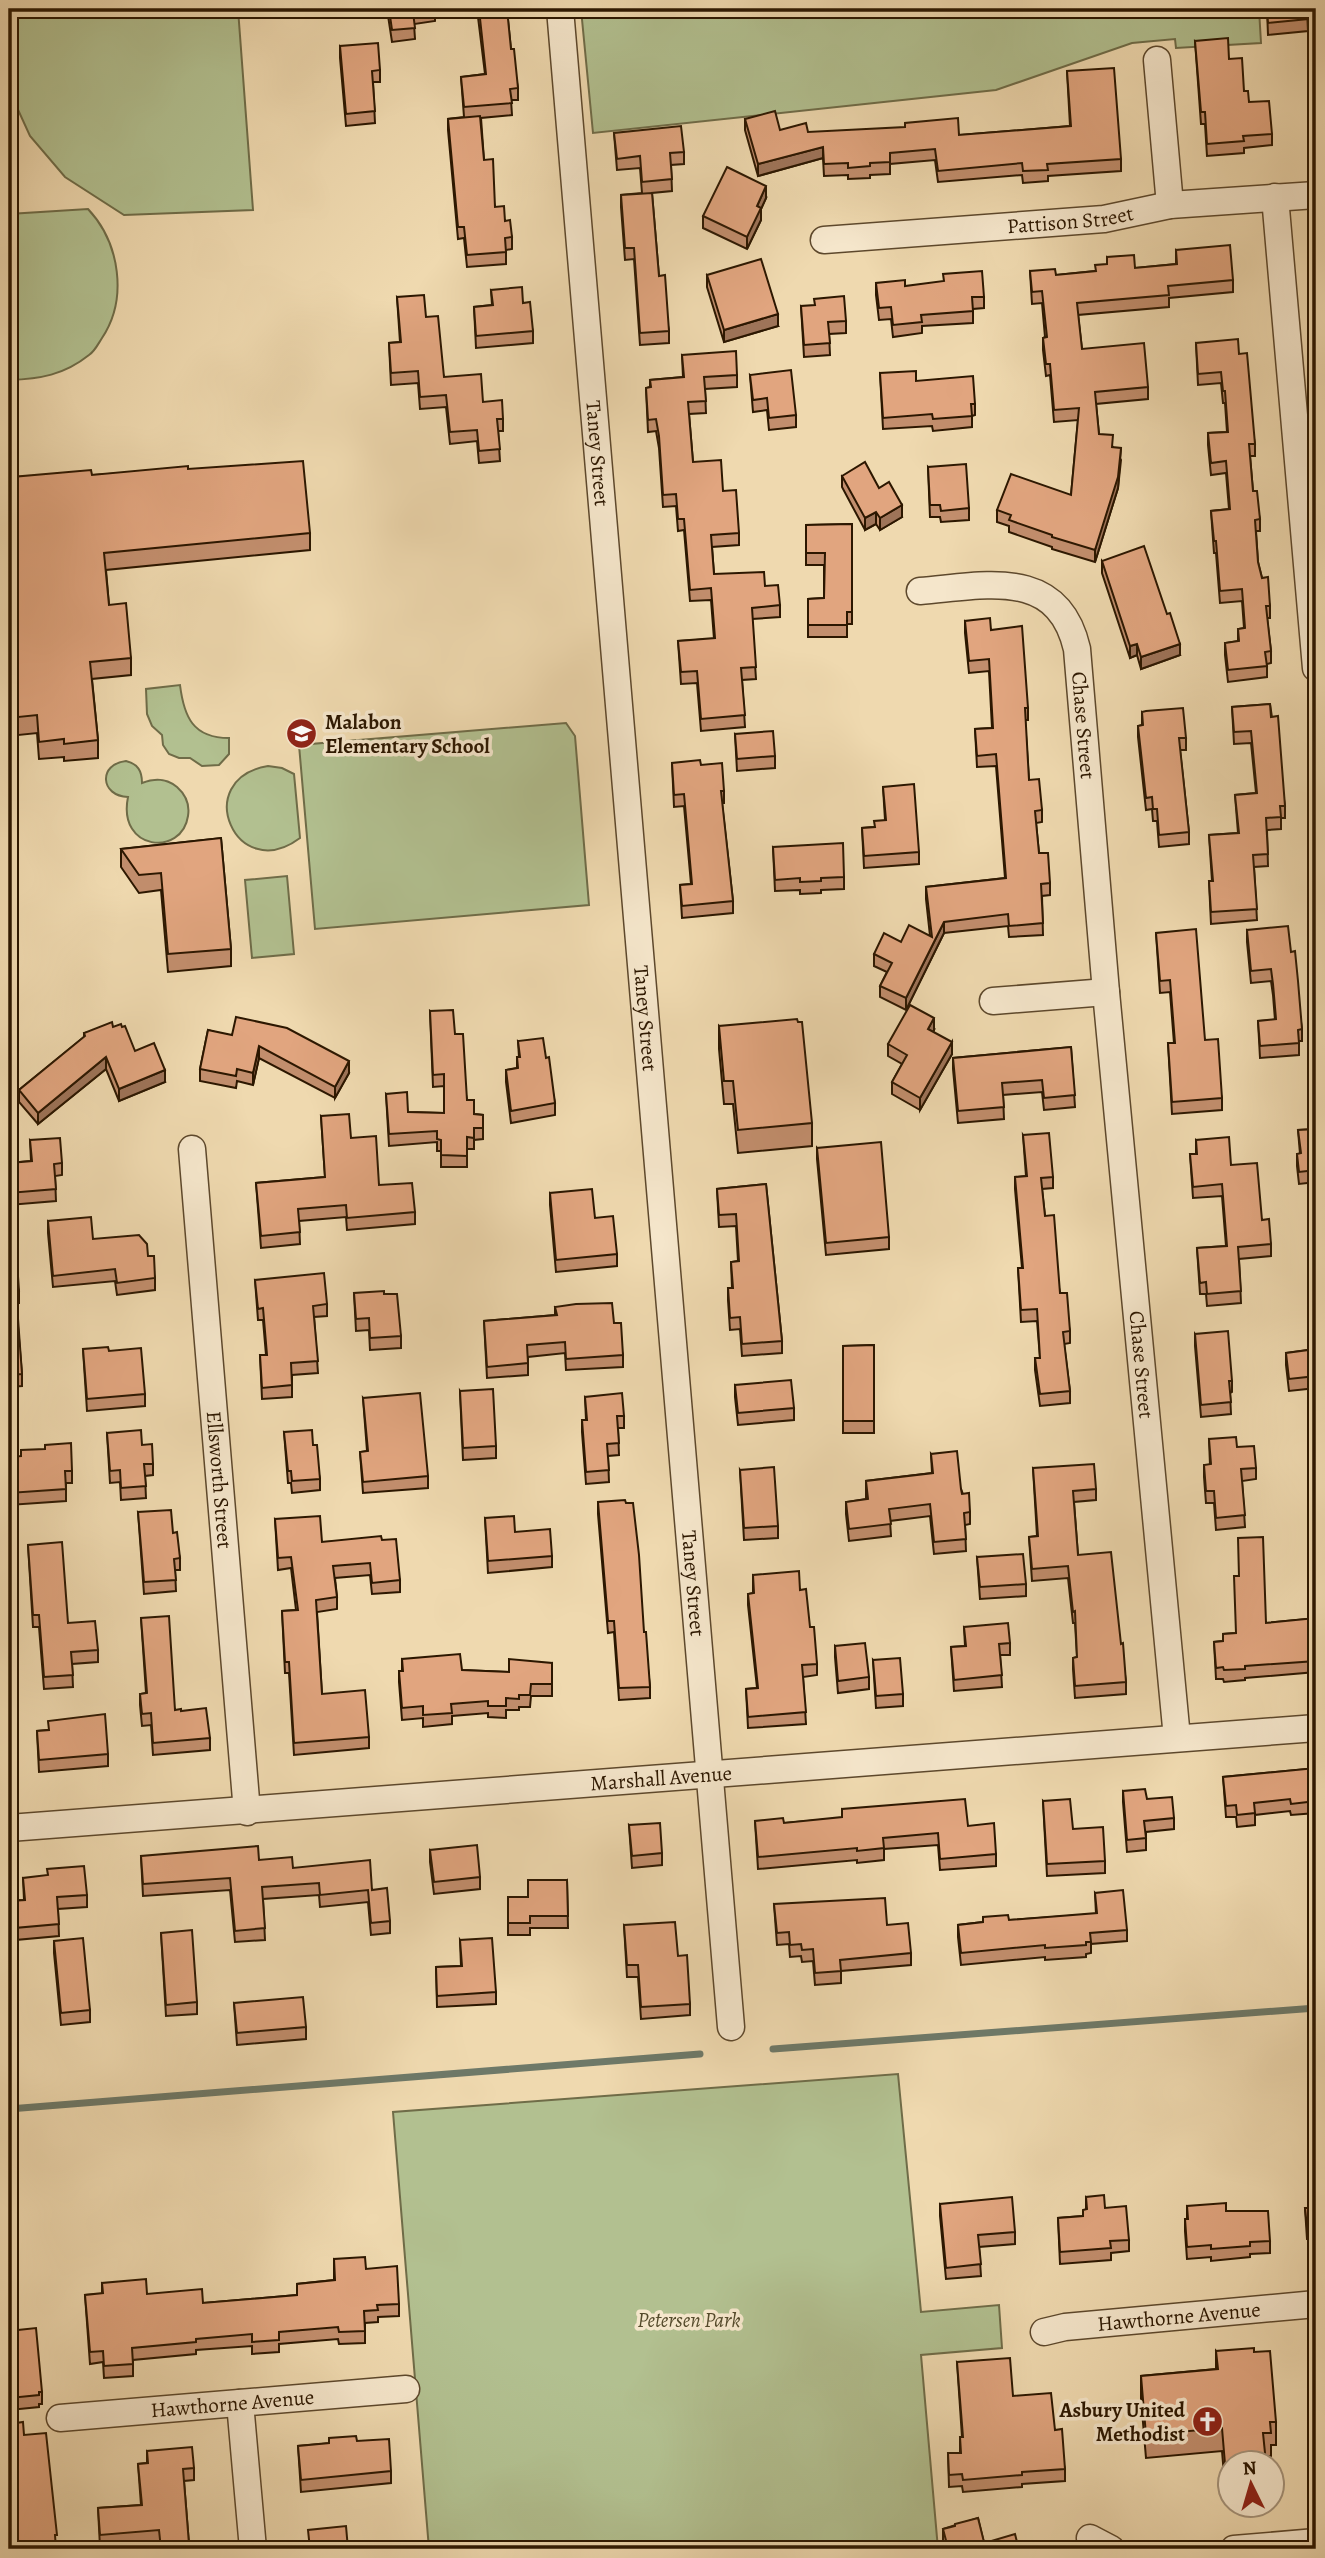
<svg xmlns="http://www.w3.org/2000/svg" width="1325" height="2558" font-family="Alegreya,serif">
<style>
.green{fill:#b2c090;stroke:#6f6c48;stroke-width:2}
.lines{fill:none;stroke-linecap:round;stroke-linejoin:round}
.stream{stroke:#6e7968;stroke-width:7}
.minor-casing{stroke:#5d482c;stroke-width:29}
.minor{stroke:#f5e6cb;stroke-width:26}
.wall{fill:#c28e6d;stroke:#2c1700;stroke-width:2}
.shaded-wall{fill:#9e7459;stroke:#2c1700;stroke-width:2}
.building{fill:#e1a57f;stroke:#2c1700;stroke-width:2}
.labels{text-anchor:middle;dominant-baseline:central;stroke-width:7;stroke-linejoin:round;paint-order:stroke}
.street-label{font-size:21px;fill:#2c1700;stroke:#f5e6cb}
.poi-label{font-size:21px;font-weight:bold;fill:#2c1700;stroke:#f5e6cb;text-anchor:start}
.park-label{font-size:21px;font-style:italic;fill:#544a2b;stroke:#f5e6cb}
</style>
<rect width="100%" height="100%" fill="#efd9af"/>
<filter id="stains"><feTurbulence type="fractalNoise" baseFrequency=".00286" numOctaves="4"/><feColorMatrix values="0 0 0 0 .2 0 0 0 0 .09 0 0 0 0 .02 0 0 0 .5 -.17"/></filter>
<radialGradient id="worn" r=".72"><stop offset=".6" stop-color="#630" stop-opacity="0"/><stop offset="1" stop-color="#630" stop-opacity=".3"/></radialGradient>
<g class="green">
<polygon points="9,9 238,9 253,210 124,215 65,177 30,136 9,90"/>
<polygon points="581,9 1259,9 1261,43 1176,48 1175,39 1132,43 996,90 593,133"/>
<path d="M88,209C120,243 128,299 102,338C98,344 95,351 89,355C64,375 40,379 9,380V214Z"/>
<path d="M180,685C184,717 193,738 229,738V754L219,765L202,766L190,758H179L169,754L163,745L162,735L152,726L147,714L146,689Z"/>
<polygon points="566,723 575,736 589,905 315,929 299,745"/>
<path d="M126,761C138,764 142,771 142,783C155,778 166,778 177,787C186,795 190,804 188,816C182,857 117,851 128,797C100,796 98,764 126,761Z"/>
<path d="M268,766L282,768L294,774L300,838C236,886 190,779 268,766Z"/>
<polygon points="287,876 294,954 252,958 245,880"/>
<polygon points="898,2074 921,2312 999,2305 1002,2348 921,2355 938,2549 429,2549 393,2112"/>
</g>
<g class="lines">
<g class="stream">
<polyline points="773,2049 1316,2008"/>
<polyline points="9,2109 700,2054"/>
</g>
<defs>
<g id="minor">
<path id="s1" d="M560,9L731,2027"/>
<polyline points="1157,60 1170,205"/>
<polyline points="1275,197 1316,668"/>
<path id="s2" d="M824,240L1104,219L1170,205L1316,195"/>
<path id="s3" d="M920,591C984,586 1058,566 1077,649L1106,992L1177,1738"/>
<polyline points="993,1001 1106,992"/>
<path id="s4" d="M192,1149L247,1812"/>
<path id="s5" d="M9,1828L1316,1728"/>
<path id="s6" d="M1044,2332L1065,2327L1316,2304"/>
<polyline points="240,2403 253,2549"/>
<path id="s7" d="M60,2418L406,2389"/>
<polyline points="1090,2538 1111,2549"/>
<polyline points="1234,2549 1316,2542"/>
</g>
</defs>
<use href="#minor" class="minor-casing"/>
<use href="#minor" class="minor"/>
</g>
<g class="wall">
<polygon points="387,9 435,9 435,21 414,24 415,39 392,42"/>
<polygon points="477,9 512,9 512,10 507,10 511,49 518,88 518,100 511,100 512,115 481,118 484,160 495,207 505,221 512,237 512,249 506,250 506,264 467,267 464,238 458,239 448,130 448,119 464,117 461,77 485,74"/>
<polygon points="1267,9 1312,9 1307,9 1308,31 1268,35"/>
<polygon points="1195,41 1229,59 1249,102 1272,134 1272,145 1244,148 1244,153 1207,156 1205,124 1201,124"/>
<polygon points="340,46 380,70 380,82 373,82 375,123 346,126 340,58"/>
<polygon points="1067,71 1121,159 1121,171 1048,176 1048,181 1023,183 1022,175 938,182 935,160 890,164 890,174 870,175 870,178 848,179 848,175 824,176 823,158 758,176 745,130 745,119 780,130 808,132 959,135 1070,126"/>
<polygon points="614,133 684,152 684,164 671,165 672,191 652,193 659,276 669,331 669,343 640,345 634,259 625,260 621,207 621,195 642,193 640,168 617,170"/>
<polygon points="766,198 761,209 761,220 747,249 703,228 703,216"/>
<polygon points="1176,250 1233,280 1233,292 1169,298 1169,307 1078,315 1082,349 1148,387 1148,399 1096,404 1099,434 1113,447 1121,460 1118,488 1095,562 1052,549 1052,547 1009,532 1009,526 997,522 997,510 1071,495 1078,420 1054,422 1050,375 1046,376 1043,350 1043,338 1045,337 1042,303 1032,304 1030,271 1056,275 1095,271 1107,264 1107,257 1135,268 1176,264"/>
<polygon points="707,275 778,326 724,342 707,287"/>
<polygon points="876,283 905,286 984,297 984,308 973,309 973,323 922,326 922,333 893,337 891,319 879,320 876,295"/>
<polygon points="491,290 523,303 533,331 533,343 476,348 474,307 492,305"/>
<polygon points="397,297 426,317 444,377 483,402 503,419 503,431 498,431 500,461 479,463 477,441 450,444 446,407 420,409 418,383 391,385 389,343 400,342"/>
<polygon points="801,306 846,321 846,333 829,334 830,355 804,357"/>
<polygon points="1196,343 1239,354 1255,444 1255,456 1250,456 1253,491 1260,519 1260,531 1256,531 1258,562 1262,578 1270,606 1270,618 1267,618 1271,651 1271,663 1267,664 1267,677 1228,682 1225,655 1225,643 1238,641 1238,629 1244,628 1242,601 1220,603 1216,553 1214,553 1211,511 1229,509 1226,473 1211,475 1208,445 1208,433 1227,432 1225,403 1223,403 1221,383 1198,385"/>
<polygon points="682,355 737,375 737,387 705,389 706,413 689,414 693,462 723,491 739,533 739,545 712,547 714,574 765,586 780,605 780,617 752,619 756,679 742,680 745,727 701,731 697,683 681,684 678,641 714,639 711,600 690,601 684,530 678,531 676,506 663,507 659,448 656,431 648,432 646,388 650,387 650,380 683,377"/>
<polygon points="880,373 916,381 975,404 975,415 972,416 972,427 933,431 932,426 883,429"/>
<polygon points="750,375 796,415 796,427 769,430 767,410 753,412"/>
<polygon points="928,467 969,508 969,520 941,522 940,517 930,517"/>
<polygon points="188,469 310,533 310,550 106,570 109,605 131,658 131,675 92,679 98,740 98,758 64,761 64,757 39,759 37,733 9,736 9,495 12,494 12,477 92,475"/>
<polygon points="842,476 879,488 902,517 880,530 876,524 865,530 842,487"/>
<polygon points="852,524 852,624 847,624 847,637 808,637 808,599 824,598 824,565 806,565 806,525"/>
<polygon points="1102,561 1180,655 1141,669 1137,655 1130,658 1102,573"/>
<polygon points="965,621 991,630 1028,708 1028,720 1025,720 1029,780 1042,810 1042,822 1036,823 1039,853 1050,883 1050,895 1042,896 1043,935 1009,937 1008,926 944,933 906,1010 880,997 880,986 887,972 874,966 874,954 901,942 930,936 926,899 926,887 1005,878 996,766 977,767 975,729 992,728 989,671 969,673 965,633"/>
<polygon points="1270,704 1285,806 1285,818 1281,818 1281,829 1267,830 1268,866 1254,867 1257,920 1211,924 1209,881 1212,881 1209,835 1238,833 1235,795 1256,793 1251,743 1234,744 1232,707"/>
<polygon points="1142,712 1186,738 1186,750 1180,750 1189,832 1189,844 1159,847 1157,821 1153,821 1152,809 1146,810 1138,737 1138,726 1142,725"/>
<polygon points="735,734 775,756 775,768 737,771"/>
<polygon points="672,763 701,765 724,791 724,803 722,803 733,901 733,913 682,918 680,885 691,884 684,806 674,807"/>
<polygon points="883,787 919,852 919,864 864,868 862,828 874,827 885,820"/>
<polygon points="221,838 231,949 231,966 168,972 161,890 139,893 121,867 121,849"/>
<polygon points="773,847 844,877 844,889 821,890 821,893 800,894 800,890 775,891"/>
<polygon points="1247,930 1291,952 1302,1029 1302,1041 1299,1041 1299,1055 1260,1058 1258,1021 1275,1020 1273,995 1271,981 1251,983 1247,942"/>
<polygon points="1156,933 1205,1040 1222,1098 1222,1110 1172,1114 1168,1043 1174,1043 1170,992 1160,993"/>
<polygon points="430,1011 455,1034 467,1100 474,1114 483,1115 483,1139 474,1140 474,1149 467,1149 467,1167 441,1167 441,1151 437,1151 437,1142 389,1146 386,1094 408,1112 444,1113 444,1086 433,1087"/>
<polygon points="719,1026 812,1123 812,1146 738,1153 733,1104 724,1104 719,1049"/>
<polygon points="113,1027 135,1051 165,1082 119,1101 106,1069 38,1124 19,1102 19,1090 84,1037 84,1033"/>
<polygon points="208,1030 349,1073 335,1098 259,1058 253,1085 237,1081 236,1088 200,1081 200,1069"/>
<polygon points="934,1030 933,1032 952,1054 920,1110 892,1094 892,1082 902,1064 888,1056 888,1044"/>
<polygon points="518,1041 546,1058 555,1103 555,1115 511,1123 506,1082 506,1070 517,1068 517,1057 519,1057"/>
<polygon points="1071,1047 1075,1107 1044,1110 1042,1092 1003,1095 1004,1119 958,1123 953,1069 953,1058"/>
<polygon points="321,1116 351,1138 379,1185 415,1212 415,1224 347,1230 346,1217 299,1221 300,1244 261,1248 256,1183 325,1177"/>
<polygon points="1316,1129 1316,1182 1299,1184 1297,1166 1297,1154 1300,1154 1298,1130"/>
<polygon points="1023,1135 1053,1177 1053,1188 1042,1189 1045,1216 1060,1293 1070,1331 1070,1343 1064,1344 1070,1391 1070,1403 1040,1406 1035,1370 1035,1358 1040,1358 1037,1321 1021,1322 1018,1268 1022,1268 1015,1189 1015,1177 1026,1176"/>
<polygon points="30,1140 62,1163 62,1175 55,1176 56,1201 9,1205 9,1163 31,1161"/>
<polygon points="1196,1140 1231,1165 1262,1220 1271,1244 1271,1256 1239,1259 1241,1303 1207,1306 1206,1294 1200,1294 1197,1248 1226,1246 1222,1196 1193,1198 1190,1154 1196,1154"/>
<polygon points="817,1148 889,1237 889,1249 826,1255 817,1159"/>
<polygon points="766,1184 782,1341 782,1353 742,1356 740,1329 730,1330 728,1300 728,1288 732,1288 731,1262 738,1261 736,1226 719,1227 717,1189"/>
<polygon points="550,1193 595,1218 617,1254 617,1266 556,1272 550,1205"/>
<polygon points="48,1221 93,1239 148,1256 155,1278 155,1290 117,1295 115,1281 53,1287 48,1233"/>
<polygon points="9,1263 19,1291 19,1303 16,1303 22,1374 22,1386 9,1387"/>
<polygon points="255,1280 327,1304 327,1316 314,1317 318,1373 292,1375 292,1397 262,1399 260,1355 266,1355 263,1320 258,1320"/>
<polygon points="354,1293 384,1294 401,1336 401,1348 370,1350 369,1330 356,1331"/>
<polygon points="555,1307 614,1323 623,1355 623,1367 566,1370 565,1353 528,1357 528,1375 487,1378 484,1321 555,1315"/>
<polygon points="1195,1334 1232,1381 1232,1392 1230,1393 1231,1414 1201,1417 1195,1346"/>
<polygon points="874,1345 874,1433 843,1433 843,1346"/>
<polygon points="83,1349 109,1351 145,1394 145,1406 87,1411"/>
<polygon points="1316,1349 1316,1388 1289,1391 1286,1365 1286,1353"/>
<polygon points="735,1385 794,1408 794,1420 738,1425 735,1397"/>
<polygon points="460,1391 496,1446 496,1458 463,1460"/>
<polygon points="585,1397 624,1416 624,1428 618,1428 619,1455 608,1456 609,1482 586,1484 582,1432 582,1420 586,1420"/>
<polygon points="363,1398 428,1476 428,1488 363,1493 360,1452 367,1451"/>
<polygon points="284,1432 313,1445 320,1479 320,1490 292,1493 291,1483 288,1483"/>
<polygon points="107,1433 142,1445 153,1464 153,1475 145,1476 146,1498 121,1500 120,1482 110,1483"/>
<polygon points="1209,1439 1237,1447 1256,1468 1256,1479 1242,1481 1245,1527 1216,1530 1214,1503 1206,1503 1204,1477 1204,1465 1210,1465"/>
<polygon points="931,1454 961,1489 970,1512 970,1524 965,1525 966,1551 934,1554 930,1516 890,1521 891,1536 849,1541 846,1514 846,1502 866,1499 866,1481 932,1473"/>
<polygon points="9,1457 72,1471 72,1483 66,1483 66,1501 9,1505"/>
<polygon points="1314,1466 1316,1466 1316,1506 1314,1478"/>
<polygon points="1033,1468 1096,1489 1096,1500 1074,1502 1078,1555 1121,1644 1126,1682 1126,1694 1075,1698 1073,1669 1073,1658 1077,1657 1075,1623 1073,1623 1068,1578 1032,1581 1029,1537 1037,1536"/>
<polygon points="740,1470 778,1526 778,1538 744,1540"/>
<polygon points="598,1502 644,1632 650,1687 650,1698 619,1700 614,1632 608,1633 598,1514"/>
<polygon points="138,1512 173,1533 180,1558 180,1570 175,1570 176,1591 144,1594"/>
<polygon points="485,1518 515,1532 552,1556 552,1567 488,1573"/>
<polygon points="275,1519 322,1542 382,1540 400,1580 400,1592 372,1594 370,1575 335,1578 337,1597 337,1609 317,1612 322,1694 369,1737 369,1748 294,1755 289,1673 285,1673 282,1611 296,1610 291,1568 278,1570"/>
<polygon points="28,1545 68,1623 98,1650 98,1662 72,1664 73,1687 44,1689 39,1627 33,1627"/>
<polygon points="977,1557 1026,1584 1026,1596 980,1599"/>
<polygon points="753,1575 800,1590 817,1664 817,1675 803,1677 806,1724 748,1728 746,1689 757,1688 748,1605 748,1594 753,1593"/>
<polygon points="141,1618 175,1710 181,1711 210,1738 210,1750 153,1755 151,1725 142,1726 140,1705 140,1694 146,1693"/>
<polygon points="1316,1618 1316,1672 1245,1678 1245,1680 1224,1682 1223,1679 1216,1679 1214,1642 1223,1641 1223,1634 1236,1633 1266,1623"/>
<polygon points="964,1627 1010,1643 1010,1655 1000,1655 1002,1687 954,1691 951,1647 965,1646"/>
<polygon points="835,1646 869,1677 869,1689 838,1693 835,1657"/>
<polygon points="402,1659 462,1670 509,1672 552,1663 552,1696 531,1696 530,1707 519,1707 519,1710 506,1710 506,1718 488,1717 488,1713 452,1716 452,1724 423,1727 423,1718 402,1720 399,1682 399,1671 402,1671"/>
<polygon points="873,1660 903,1694 903,1706 876,1708"/>
<polygon points="48,1730 108,1754 108,1766 39,1772 37,1731"/>
<polygon points="1316,1768 1316,1813 1291,1815 1290,1811 1255,1815 1255,1825 1237,1827 1236,1817 1226,1817 1223,1777"/>
<polygon points="1123,1791 1147,1799 1174,1818 1174,1829 1146,1832 1146,1850 1127,1852 1123,1802"/>
<polygon points="1043,1801 1105,1861 1105,1873 1047,1876"/>
<polygon points="842,1809 968,1826 996,1854 996,1866 940,1870 938,1845 884,1849 884,1860 857,1863 857,1860 758,1869 755,1821 784,1823 842,1818"/>
<polygon points="629,1825 662,1853 662,1865 632,1868"/>
<polygon points="430,1850 480,1877 480,1889 434,1894 430,1862"/>
<polygon points="141,1856 259,1860 293,1868 372,1890 390,1921 390,1933 371,1935 368,1902 320,1907 319,1895 263,1899 265,1940 235,1942 230,1890 143,1896"/>
<polygon points="23,1878 87,1895 87,1907 58,1909 59,1936 16,1940 16,1956 9,1956 9,1901 24,1900"/>
<polygon points="567,1880 568,1928 530,1928 530,1935 508,1935 508,1897 528,1897"/>
<polygon points="1316,1883 1316,1925 1312,1925 1310,1884"/>
<polygon points="1095,1893 1127,1930 1127,1941 1091,1944 1091,1953 1086,1954 1086,1957 1045,1960 1045,1957 961,1965 958,1937 958,1925 983,1922 983,1917 1009,1920 1096,1914"/>
<polygon points="774,1904 887,1925 911,1953 911,1965 841,1971 841,1983 815,1985 813,1961 802,1962 801,1956 790,1957 789,1944 777,1945"/>
<polygon points="624,1925 678,1956 690,2004 690,2015 641,2019 638,1977 627,1977"/>
<polygon points="161,1933 197,2002 197,2014 166,2016"/>
<polygon points="460,1940 496,1992 496,2004 437,2007 436,1967 461,1966"/>
<polygon points="54,1941 90,2010 90,2022 61,2025 54,1953"/>
<polygon points="9,1958 15,2032 15,2044 9,2044"/>
<polygon points="234,2003 306,2027 306,2039 237,2045"/>
<polygon points="1316,2178 1316,2238 1307,2239 1305,2208 1310,2208 1309,2179"/>
<polygon points="1086,2197 1105,2208 1129,2240 1129,2251 1111,2253 1111,2260 1060,2264 1058,2218 1083,2216 1086,2209"/>
<polygon points="940,2204 1015,2232 1015,2244 979,2247 981,2276 946,2279 940,2216"/>
<polygon points="1187,2206 1226,2211 1270,2241 1270,2253 1250,2254 1250,2257 1211,2261 1211,2257 1187,2259 1185,2231 1185,2219 1187,2219"/>
<polygon points="334,2259 366,2269 399,2304 399,2316 378,2317 378,2322 365,2323 365,2343 339,2344 338,2339 279,2344 279,2352 252,2354 252,2346 196,2350 196,2354 133,2360 133,2376 104,2378 103,2362 90,2364 85,2295 102,2294 102,2283 147,2294 203,2303 297,2295 297,2284 334,2280"/>
<polygon points="9,2331 42,2392 42,2404 39,2404 39,2407 10,2410 9,2391"/>
<polygon points="1216,2351 1276,2422 1276,2445 1271,2445 1271,2456 1230,2463 1230,2499 1226,2499 1222,2451 1146,2458 1141,2399 1141,2376 1216,2369"/>
<polygon points="957,2362 1013,2396 1055,2430 1065,2469 1065,2481 1022,2484 1022,2487 963,2492 962,2486 949,2487 948,2453 960,2453 960,2437 962,2437"/>
<polygon points="357,2441 391,2471 391,2483 301,2492 298,2446"/>
<polygon points="147,2451 194,2468 194,2480 184,2481 189,2544 202,2549 160,2549 159,2542 100,2547 98,2508 141,2505 138,2464 147,2463"/>
<polygon points="978,2518 984,2543 1017,2542 1026,2549 945,2549 943,2541 943,2529"/>
</g>
<g class="shaded-wall">
<polygon points="823,147 823,158 758,176 758,164"/>
<polygon points="766,186 766,198 761,209 761,220 747,249 747,237 757,206"/>
<polygon points="778,314 778,326 724,342 724,330"/>
<polygon points="1121,448 1118,488 1095,562 1095,550"/>
<polygon points="902,505 902,517 880,530 880,518"/>
<polygon points="876,512 876,524 865,530 865,518"/>
<polygon points="1137,644 1137,655 1130,658 1130,646"/>
<polygon points="1180,644 1180,655 1141,669 1141,657"/>
<polygon points="944,922 944,933 906,1010 906,998"/>
<polygon points="934,1018 934,1030 928,1041 928,1029"/>
<polygon points="952,1042 952,1054 920,1110 920,1098"/>
<polygon points="259,1046 259,1058 253,1085 253,1073"/>
<polygon points="106,1057 106,1069 38,1124 38,1113"/>
<polygon points="349,1061 349,1073 335,1098 335,1087"/>
<polygon points="165,1070 165,1082 119,1101 119,1089"/>
</g>
<g class="building">
<polygon points="389,9 435,9 413,12 415,28 392,30"/>
<polygon points="479,9 507,9 511,49 514,49 518,88 510,89 512,103 464,107 461,77 486,74"/>
<polygon points="1267,9 1307,9 1308,19 1268,23"/>
<polygon points="1228,38 1229,59 1242,58 1244,91 1248,91 1249,102 1269,101 1272,134 1243,136 1244,141 1207,144 1205,112 1201,112 1195,41"/>
<polygon points="378,43 380,70 372,71 375,111 346,114 340,46"/>
<polygon points="1114,68 1121,159 1047,164 1048,170 1023,171 1022,163 938,171 935,149 890,153 890,162 870,163 870,166 848,168 848,163 824,164 823,147 758,164 745,119 775,111 780,130 806,123 808,132 905,127 905,123 958,118 959,135 1071,126 1067,71"/>
<polygon points="480,116 484,160 493,159 495,207 504,206 505,221 510,220 512,237 505,238 506,252 467,255 464,227 458,227 448,119"/>
<polygon points="681,126 684,152 670,153 672,179 642,182 640,156 617,159 614,133"/>
<polygon points="727,167 766,186 757,206 761,208 747,237 703,216"/>
<polygon points="652,193 659,276 665,275 669,331 640,333 634,248 625,248 621,195"/>
<polygon points="1230,245 1233,280 1168,286 1169,295 1077,303 1082,349 1144,343 1148,387 1095,392 1099,434 1113,435 1112,447 1121,448 1118,477 1095,550 1052,537 1052,535 1009,520 1011,515 997,510 1011,474 1071,495 1079,408 1054,410 1050,364 1046,364 1043,338 1047,337 1042,291 1032,292 1030,271 1055,269 1056,275 1096,271 1095,265 1107,264 1107,257 1134,255 1135,268 1177,264 1176,250"/>
<polygon points="761,259 778,314 724,330 707,275"/>
<polygon points="982,271 984,297 972,297 973,311 921,315 922,322 893,325 891,307 879,308 876,283 905,280 905,286 944,281 943,274"/>
<polygon points="522,287 523,303 530,302 533,331 476,336 474,307 493,305 491,290"/>
<polygon points="424,295 426,317 438,316 444,377 481,374 483,402 502,400 503,419 497,419 500,449 479,451 477,430 450,432 446,395 420,397 418,371 391,373 389,343 401,342 397,297"/>
<polygon points="844,296 846,321 828,322 830,343 804,345 801,306 815,305 814,299"/>
<polygon points="1238,339 1239,354 1247,353 1255,444 1249,444 1253,491 1257,491 1260,519 1255,520 1258,562 1262,578 1268,577 1270,606 1266,606 1271,651 1265,652 1267,666 1228,670 1225,643 1239,641 1238,629 1245,628 1242,589 1220,591 1216,541 1214,541 1211,511 1230,509 1226,461 1211,463 1208,433 1228,432 1225,391 1223,391 1221,372 1198,374 1196,343"/>
<polygon points="736,351 737,375 704,377 706,401 688,402 693,462 721,460 723,491 736,490 739,533 711,535 714,574 764,572 765,586 778,585 780,605 752,608 756,667 741,668 745,715 701,719 697,671 681,672 678,641 715,638 711,588 690,590 684,519 678,519 676,494 663,495 659,436 656,419 648,420 646,388 651,387 650,380 684,377 682,355"/>
<polygon points="791,370 796,415 769,418 767,398 753,400 750,375"/>
<polygon points="916,371 916,381 973,376 975,404 971,404 972,416 933,419 932,414 883,418 880,373"/>
<polygon points="303,461 310,533 104,553 109,605 126,603 131,658 90,662 98,740 64,744 64,739 39,742 37,715 9,718 9,495 14,494 12,477 91,470 92,475 188,466 188,469"/>
<polygon points="865,462 879,488 889,482 902,505 880,518 876,512 865,518 842,476"/>
<polygon points="966,464 969,508 941,511 940,505 930,505 928,467"/>
<polygon points="852,524 852,612 847,612 847,625 808,625 808,599 824,598 825,553 806,553 806,525"/>
<polygon points="1144,546 1167,614 1170,613 1180,644 1141,657 1137,644 1130,646 1102,561"/>
<polygon points="990,618 991,630 1022,626 1028,708 1025,708 1029,780 1039,779 1042,810 1035,811 1039,853 1048,853 1050,883 1041,884 1043,923 1009,926 1008,914 944,922 906,998 880,986 892,963 874,954 884,933 901,942 909,925 932,937 926,887 1006,878 996,754 977,756 975,729 993,728 989,659 969,661 965,621"/>
<polygon points="1270,704 1271,717 1278,716 1285,806 1280,806 1281,817 1266,818 1268,854 1253,855 1257,909 1211,912 1209,881 1213,881 1209,835 1239,833 1235,795 1257,793 1251,731 1234,732 1232,707"/>
<polygon points="1183,708 1186,738 1179,738 1189,832 1159,835 1157,809 1153,809 1152,797 1146,798 1138,726 1143,725 1142,712 1146,711"/>
<polygon points="773,731 775,756 737,759 735,734"/>
<polygon points="700,760 701,765 722,763 724,791 721,791 733,901 682,906 680,885 692,884 684,794 674,795 672,763"/>
<polygon points="914,784 919,852 864,856 862,828 875,827 874,821 886,820 883,787"/>
<polygon points="221,838 231,949 168,954 161,873 139,875 121,849"/>
<polygon points="843,843 844,877 821,878 821,881 800,882 800,878 775,880 773,847"/>
<polygon points="1288,926 1291,952 1295,951 1298,981 1302,1029 1298,1030 1299,1043 1260,1046 1258,1021 1276,1019 1273,984 1271,969 1251,971 1247,930"/>
<polygon points="1196,929 1205,1040 1218,1039 1222,1098 1172,1102 1168,1043 1175,1043 1170,980 1160,981 1156,933"/>
<polygon points="910,1005 934,1018 928,1029 952,1042 920,1098 892,1082 907,1055 888,1044"/>
<polygon points="453,1010 455,1034 463,1034 467,1100 474,1100 474,1114 483,1115 483,1128 474,1128 474,1138 467,1137 467,1156 441,1155 441,1140 437,1139 437,1131 389,1134 386,1094 407,1092 408,1112 444,1113 444,1074 433,1075 430,1011"/>
<polygon points="236,1017 287,1028 349,1061 335,1087 259,1046 253,1073 237,1069 236,1076 200,1069 208,1030 232,1035"/>
<polygon points="797,1019 798,1022 802,1022 812,1123 738,1130 733,1081 724,1081 719,1026"/>
<polygon points="112,1022 113,1027 121,1024 122,1027 125,1026 135,1051 154,1043 165,1070 119,1089 106,1057 38,1113 19,1090 85,1036 84,1033"/>
<polygon points="543,1038 546,1058 549,1057 555,1103 511,1111 506,1070 518,1068 517,1057 520,1057 518,1041"/>
<polygon points="1071,1047 1075,1095 1044,1098 1042,1080 1002,1083 1004,1107 958,1111 953,1058"/>
<polygon points="349,1114 351,1138 376,1136 379,1185 412,1183 415,1212 347,1218 346,1205 298,1209 300,1232 261,1236 256,1183 325,1177 321,1116"/>
<polygon points="1316,1129 1316,1170 1299,1172 1297,1154 1301,1153 1298,1130"/>
<polygon points="1049,1133 1053,1177 1041,1178 1045,1216 1054,1215 1060,1293 1067,1293 1070,1331 1063,1332 1070,1391 1040,1394 1035,1358 1040,1358 1037,1309 1021,1310 1018,1268 1023,1268 1015,1177 1027,1176 1023,1135"/>
<polygon points="1229,1137 1231,1165 1257,1163 1262,1220 1269,1219 1271,1244 1238,1247 1241,1291 1207,1294 1206,1282 1200,1283 1197,1248 1227,1246 1222,1184 1193,1187 1190,1154 1197,1154 1196,1140"/>
<polygon points="60,1138 62,1163 54,1164 56,1189 9,1193 9,1163 32,1161 30,1140"/>
<polygon points="881,1142 889,1237 826,1243 817,1148"/>
<polygon points="766,1184 782,1341 742,1344 740,1317 730,1318 728,1288 733,1288 731,1262 739,1261 736,1214 719,1215 717,1189"/>
<polygon points="592,1189 595,1218 613,1216 617,1254 556,1260 550,1193"/>
<polygon points="91,1217 93,1239 139,1235 147,1244 148,1256 154,1256 155,1278 117,1283 115,1269 53,1276 48,1221"/>
<polygon points="17,1262 19,1291 16,1291 22,1374 9,1375 9,1263"/>
<polygon points="324,1273 327,1304 313,1306 318,1361 291,1363 292,1385 262,1388 260,1355 267,1355 263,1308 258,1309 255,1280"/>
<polygon points="384,1291 384,1294 397,1294 401,1336 370,1338 369,1318 356,1319 354,1293"/>
<polygon points="612,1303 614,1323 621,1323 623,1355 566,1359 565,1342 527,1345 528,1363 487,1367 484,1321 557,1315 555,1307 576,1304"/>
<polygon points="1228,1331 1232,1381 1229,1381 1231,1402 1201,1405 1195,1334"/>
<polygon points="874,1345 874,1421 843,1421 843,1346"/>
<polygon points="108,1347 109,1351 141,1348 145,1394 87,1399 83,1349"/>
<polygon points="1316,1349 1316,1376 1289,1379 1286,1353"/>
<polygon points="791,1380 794,1408 738,1413 735,1385"/>
<polygon points="493,1389 496,1446 463,1448 460,1391"/>
<polygon points="420,1393 428,1476 363,1482 360,1452 368,1451 363,1398"/>
<polygon points="622,1393 624,1416 617,1416 619,1443 607,1444 609,1470 586,1472 582,1420 587,1420 585,1397"/>
<polygon points="141,1430 142,1445 152,1444 153,1464 144,1464 146,1486 121,1488 120,1470 110,1471 107,1433"/>
<polygon points="312,1430 313,1445 317,1445 320,1479 292,1481 291,1471 288,1471 284,1432"/>
<polygon points="1236,1437 1237,1447 1254,1446 1256,1468 1241,1469 1245,1515 1216,1518 1214,1491 1206,1491 1204,1465 1211,1464 1209,1439"/>
<polygon points="71,1443 72,1471 65,1471 66,1489 9,1493 9,1457 21,1456 21,1450 45,1449 45,1445"/>
<polygon points="957,1451 961,1489 962,1494 969,1493 970,1512 964,1513 966,1539 934,1542 930,1504 889,1509 891,1524 849,1529 846,1502 868,1499 866,1481 933,1473 931,1454"/>
<polygon points="1094,1464 1096,1489 1073,1491 1078,1555 1111,1552 1121,1644 1123,1643 1126,1682 1075,1686 1073,1658 1077,1657 1075,1611 1073,1612 1068,1566 1032,1569 1029,1537 1038,1536 1033,1468"/>
<polygon points="1314,1466 1316,1466 1316,1494"/>
<polygon points="774,1467 778,1526 744,1528 740,1470"/>
<polygon points="625,1500 626,1503 633,1503 639,1555 644,1632 646,1632 650,1687 619,1688 614,1621 608,1621 598,1502"/>
<polygon points="171,1510 173,1533 177,1532 180,1558 174,1559 176,1580 144,1582 138,1512"/>
<polygon points="320,1516 322,1542 381,1536 382,1540 396,1539 400,1580 372,1583 370,1563 333,1566 337,1597 316,1600 322,1694 365,1690 369,1737 294,1743 289,1662 285,1662 282,1611 298,1610 291,1557 278,1558 275,1519"/>
<polygon points="514,1516 515,1532 550,1529 552,1556 488,1561 485,1518"/>
<polygon points="1263,1537 1266,1623 1316,1618 1316,1661 1245,1666 1245,1669 1224,1670 1223,1667 1216,1668 1214,1642 1223,1641 1223,1634 1236,1633 1234,1576 1239,1576 1238,1538"/>
<polygon points="62,1542 68,1623 95,1621 98,1650 71,1652 73,1675 44,1677 39,1615 33,1615 28,1545"/>
<polygon points="1023,1554 1026,1584 980,1587 977,1557"/>
<polygon points="799,1571 800,1590 806,1589 810,1627 814,1627 817,1664 802,1665 806,1712 748,1717 746,1689 758,1688 748,1594 754,1593 753,1575"/>
<polygon points="169,1616 175,1710 181,1709 181,1711 206,1708 210,1738 153,1743 151,1713 142,1714 140,1694 147,1693 141,1618"/>
<polygon points="1008,1623 1010,1643 999,1644 1002,1675 954,1680 951,1647 966,1646 964,1627"/>
<polygon points="865,1643 869,1677 838,1681 835,1646"/>
<polygon points="460,1654 462,1670 509,1672 509,1659 552,1663 552,1684 531,1684 530,1695 519,1695 519,1699 506,1698 506,1706 488,1706 488,1701 451,1704 452,1713 423,1715 423,1706 402,1708 399,1671 403,1671 402,1659"/>
<polygon points="900,1658 903,1694 876,1696 873,1660"/>
<polygon points="105,1714 108,1754 39,1760 37,1731 49,1730 48,1721"/>
<polygon points="1316,1768 1316,1801 1291,1804 1290,1799 1254,1803 1255,1813 1237,1815 1236,1805 1226,1806 1223,1777"/>
<polygon points="1145,1789 1147,1799 1172,1797 1174,1818 1144,1821 1146,1838 1127,1840 1123,1791"/>
<polygon points="965,1799 968,1826 994,1823 996,1854 940,1859 938,1833 883,1838 884,1848 857,1851 857,1848 758,1857 755,1821 783,1818 784,1823 842,1817 842,1809"/>
<polygon points="1070,1799 1073,1829 1103,1827 1105,1861 1047,1864 1043,1801"/>
<polygon points="660,1823 662,1853 632,1856 629,1825"/>
<polygon points="477,1845 480,1877 434,1882 430,1850"/>
<polygon points="258,1846 259,1860 292,1857 293,1868 370,1860 372,1890 387,1888 390,1921 371,1923 368,1890 320,1895 319,1883 262,1887 265,1928 235,1931 230,1878 143,1884 141,1856"/>
<polygon points="84,1866 87,1895 57,1897 59,1924 15,1928 16,1944 9,1944 9,1901 25,1900 23,1878 48,1875 47,1869"/>
<polygon points="528,1880 567,1880 568,1916 530,1916 530,1923 508,1923 508,1897 528,1897"/>
<polygon points="1316,1883 1316,1913 1312,1913 1310,1884"/>
<polygon points="1123,1890 1127,1930 1090,1933 1091,1942 1086,1942 1086,1945 1045,1948 1045,1945 961,1953 958,1925 983,1922 983,1917 1008,1915 1009,1920 1097,1913 1095,1893"/>
<polygon points="885,1898 887,1925 908,1923 911,1953 840,1960 841,1971 815,1973 813,1949 802,1950 801,1944 790,1945 789,1932 777,1933 774,1904"/>
<polygon points="675,1922 678,1956 687,1955 690,2004 641,2007 638,1965 627,1965 624,1925"/>
<polygon points="192,1930 197,2002 166,2005 161,1933"/>
<polygon points="83,1938 90,2010 61,2013 54,1941"/>
<polygon points="492,1938 496,1992 437,1996 436,1967 462,1966 460,1940"/>
<polygon points="9,1958 10,1958 15,2032 9,2032"/>
<polygon points="303,1997 306,2027 237,2033 234,2003"/>
<polygon points="1316,2178 1316,2227 1307,2227 1305,2208 1311,2208 1309,2179"/>
<polygon points="1104,2195 1105,2208 1126,2206 1129,2240 1110,2241 1111,2248 1060,2252 1058,2218 1083,2216 1083,2210 1087,2209 1086,2197"/>
<polygon points="1012,2197 1015,2232 978,2235 981,2264 946,2268 940,2204"/>
<polygon points="1226,2203 1226,2211 1268,2211 1270,2241 1250,2242 1250,2246 1211,2249 1211,2245 1187,2247 1185,2219 1188,2219 1187,2206"/>
<polygon points="365,2257 366,2269 397,2266 399,2304 377,2305 378,2310 364,2311 365,2331 339,2332 338,2327 279,2332 279,2340 252,2342 252,2334 196,2339 196,2342 132,2348 133,2364 104,2366 103,2351 90,2352 85,2295 103,2293 102,2283 146,2279 147,2294 202,2289 203,2303 297,2295 297,2284 335,2280 334,2259"/>
<polygon points="36,2328 42,2392 39,2392 39,2395 10,2398 9,2379 9,2331"/>
<polygon points="1254,2348 1254,2352 1270,2351 1276,2422 1270,2422 1271,2433 1263,2433 1266,2463 1230,2463 1230,2476 1226,2476 1222,2428 1146,2435 1141,2376 1218,2369 1216,2351"/>
<polygon points="1010,2358 1013,2396 1051,2393 1055,2430 1062,2429 1065,2469 1022,2472 1022,2475 963,2480 962,2474 949,2475 948,2453 961,2453 960,2437 963,2437 957,2362"/>
<polygon points="23,2422 24,2435 46,2433 57,2535 55,2535 56,2549 9,2549 9,2424"/>
<polygon points="356,2436 357,2441 389,2439 391,2471 301,2480 298,2446 329,2443 329,2438"/>
<polygon points="192,2447 194,2468 183,2469 189,2544 201,2543 202,2549 161,2549 159,2530 100,2535 98,2508 142,2505 138,2464 148,2463 147,2451"/>
<polygon points="978,2518 984,2542 948,2548 943,2529 955,2526 955,2524"/>
<polygon points="346,2526 348,2549 310,2549 308,2530"/>
<polygon points="1015,2534 1017,2542 1023,2541 1026,2549 971,2549 971,2547"/>
</g>
<defs>
<symbol id="school-disc" viewBox="-11 -11 22 22"><circle r="9.5" fill="#8f2418" stroke="#f5e6cb"/><path d="M0-5L7-2L0 1L-7-2ZM-4 1L0 2.5L4 1V4Q0 6-4 4Z" fill="#fff"/></symbol>
<symbol id="church-disc" viewBox="-11 -11 22 22"><circle r="9.5" fill="#8f2418" stroke="#f5e6cb"/><path d="M-1.2-6h2.4v3.5h3.3v2.4h-3.3V6h-2.4V-.1h-3.3v-2.4h3.3Z" fill="#fff"/></symbol>
</defs>
<g fill-rule="evenodd">
<use href="#school-disc" x="284" y="716" width="35" height="35"/>
<use href="#church-disc" x="1190" y="2404" width="35" height="35"/>
</g>
<g class="labels">
<g class="street-label">
<text stroke="none"><textPath href="#s2" startOffset="247">Pattison Street</textPath></text>
<text stroke="none"><textPath href="#s1" startOffset="446">Taney Street</textPath></text>
<text stroke="none"><textPath href="#s3" startOffset="266">Chase Street</textPath></text>
<text stroke="none"><textPath href="#s1" startOffset="1013">Taney Street</textPath></text>
<text stroke="none"><textPath href="#s3" startOffset="908">Chase Street</textPath></text>
<text stroke="none"><textPath href="#s4" startOffset="332">Ellsworth Street</textPath></text>
<text stroke="none"><textPath href="#s1" startOffset="1580">Taney Street</textPath></text>
<text stroke="none"><textPath href="#s5" startOffset="654">Marshall Avenue</textPath></text>
<text stroke="none"><textPath href="#s6" startOffset="136">Hawthorne Avenue</textPath></text>
<text stroke="none"><textPath href="#s7" startOffset="173">Hawthorne Avenue</textPath></text>
</g>
<g class="poi-label">
<text x="325" y="722">Malabon<tspan x="325" dy="24">Elementary School</tspan></text>
<text x="1185" y="2410" text-anchor="end">Asbury United<tspan x="1185" dy="24">Methodist</tspan></text>
</g>
<g class="park-label">
<text x="689" y="2320">Petersen Park</text>
</g>
</g>
<rect width="1325" height="2558" fill="none" stroke="#efd9af" stroke-width="35"/>
<rect x="10" y="10" width="1304" height="2537" fill="none" stroke="#2c1700" stroke-width="3.5"/>
<rect x="18" y="18" width="1290" height="2523" fill="none" stroke="#2c1700" stroke-width="2"/>
<g transform="translate(1251 2484) rotate(355)"><circle r="33" fill="#f5e6cb" stroke="#a5937a" stroke-width="2"/>
<path d="M0-5L12 26L0 18L-12 26Z" fill="#8f2418"/>
<text y="-10" font-size="19" font-weight="bold" text-anchor="middle" fill="#2c1700">N</text>
</g>
<rect width="100%" height="100%" filter="url(#stains)"/>
<rect width="100%" height="100%" fill="url(#worn)"/>
</svg>
